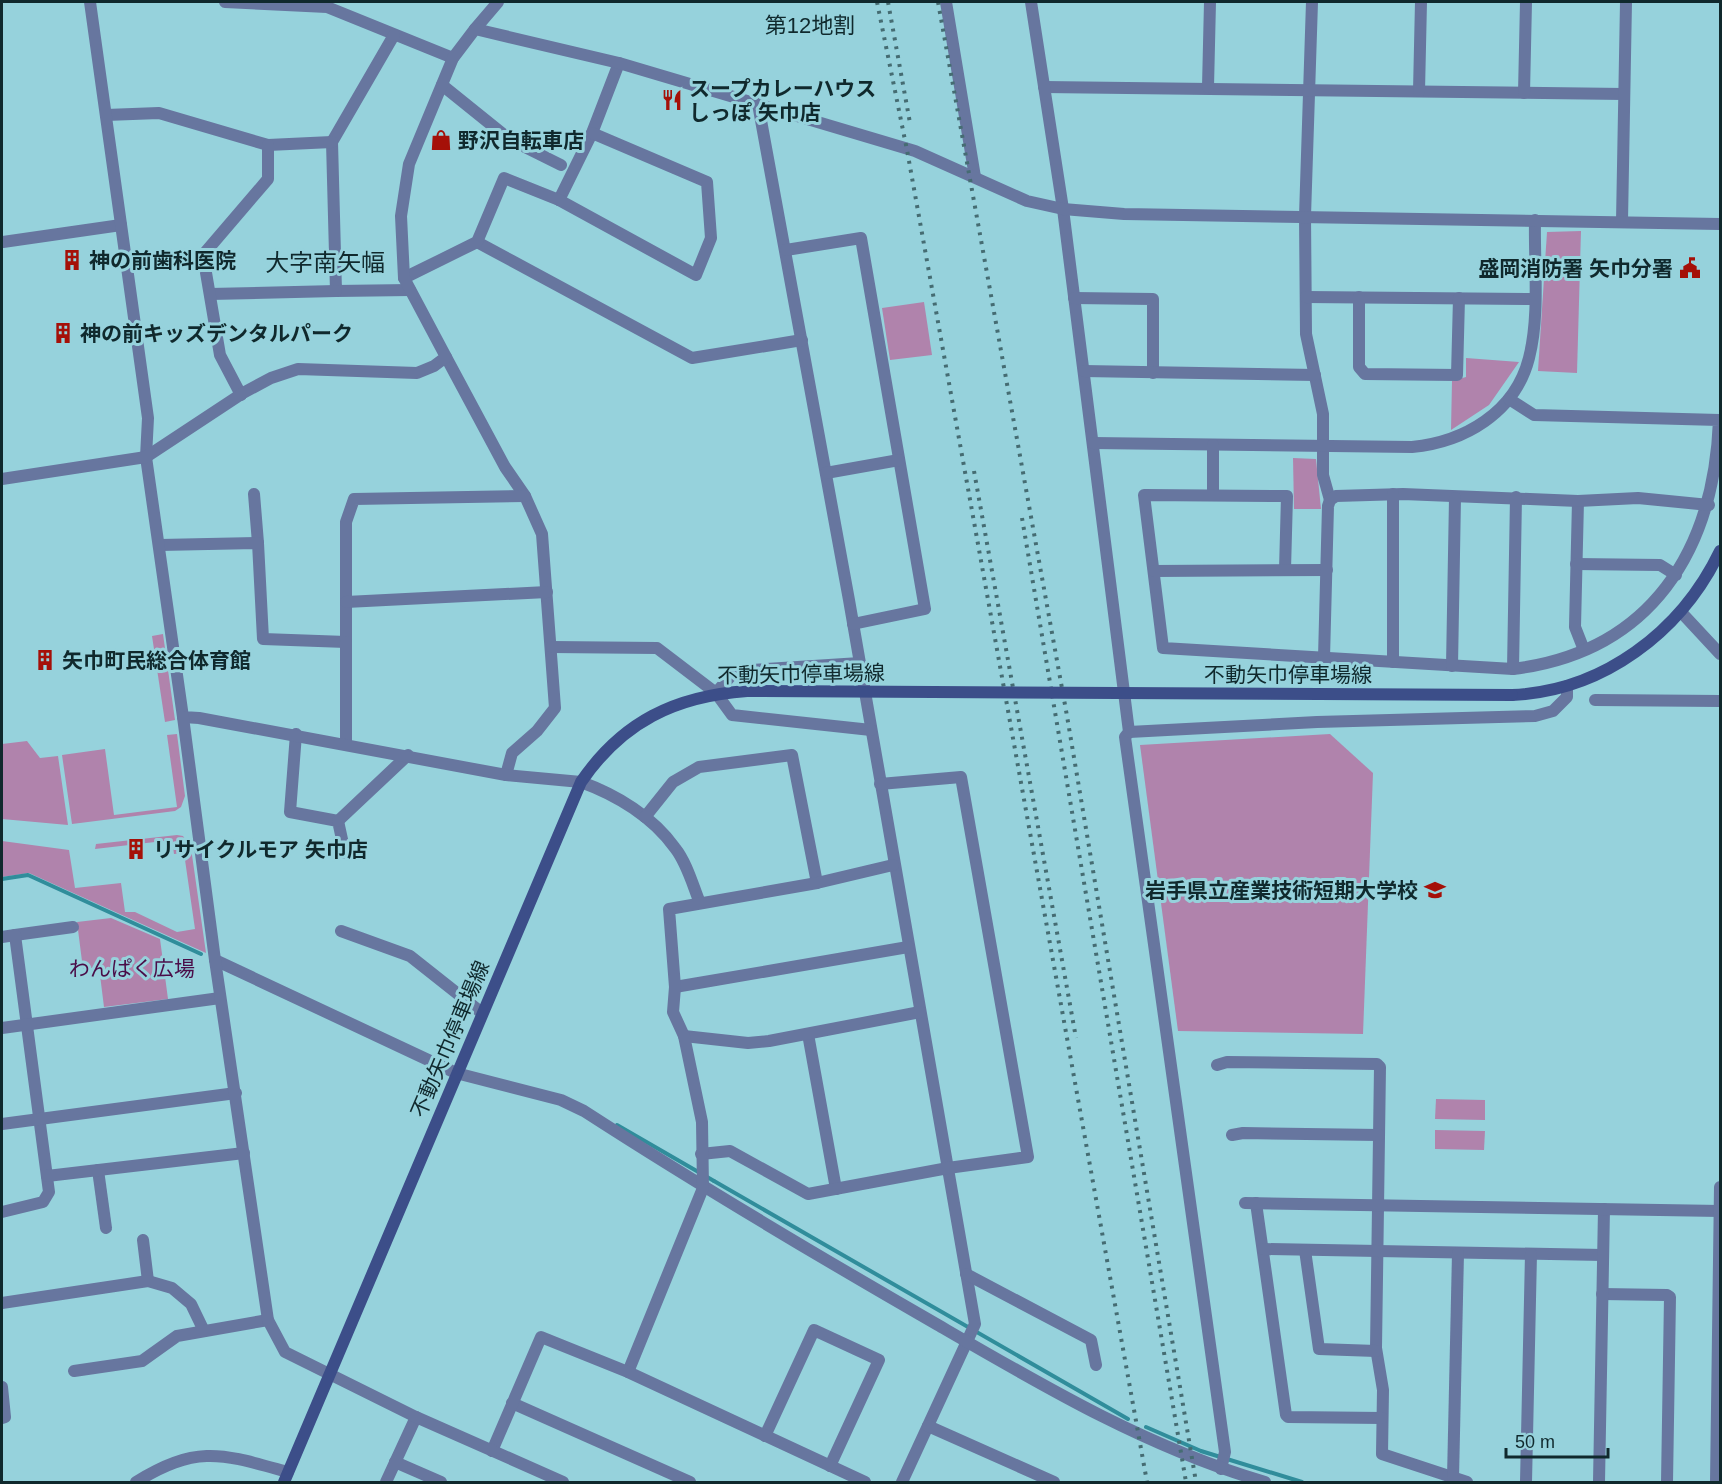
<svg xmlns="http://www.w3.org/2000/svg" width="1722" height="1484" font-family="Arial,'Noto Sans JP',sans-serif">
<style>
.green{fill:#b083ac}
.lines{fill:none;stroke-linecap:round;stroke-linejoin:round}
.stream{stroke:#308d9b;stroke-width:4}
.minor{stroke:#67769f;stroke-width:12}
.tertiary{stroke:#67769f;stroke-width:12}
.secondary{stroke:#3c4e89;stroke-width:12}
.rail{stroke:#456c72;stroke-width:4;stroke-dasharray:3 6;stroke-linecap:butt}
.secondary-bridge{stroke:#3c4e89;stroke-width:12}
.labels{text-anchor:middle;dominant-baseline:central;stroke-width:6;stroke-linejoin:round;paint-order:stroke}
.poi-label{font-size:21px;font-weight:bold;fill:#10292d;stroke:#96d2dc;text-anchor:start}
.street-label{font-size:21px;fill:#10292d;stroke:#96d2dc}
.park-label{font-size:21px;fill:#4a0d48;stroke:#96d2dc}
.neighbourhood-label{font-size:22px;fill:#10292d;stroke:#96d2dc}
.quarter-label{font-size:24px;fill:#10292d;stroke:#96d2dc}
</style>
<rect width="100%" height="100%" fill="#96d2dc"/>
<g class="green">
<polygon points="1581,231 1577,373 1538,371 1547,232"/>
<polygon points="924,302 932,355 890,360 882,308"/>
<polygon points="1466,358 1519,362 1489,405 1451,430 1452,381 1466,377"/>
<polygon points="1293,458 1316,459 1321,509 1294,509"/>
<polygon points="163,634 175,720 165,722 152,636"/>
<polygon points="177,734 185,796 181,807 175,811 72,824 62,755 105,749 114,815 177,807 167,735"/>
<polygon points="1330,734 1373,773 1363,1034 1178,1031 1140,745"/>
<polygon points="27,741 40,758 58,756 68,825 2,819 2,744"/>
<polygon points="177,835 183,836 191,848 206,953 29,873 2,877 2,841 69,850 75,888 121,883 125,912 135,912 177,932 195,929 184,853 174,854 172,840 95,849 96,844"/>
<polygon points="111,918 160,939 168,999 104,1007 99,967 83,969 77,922"/>
<polygon points="1436,1099 1485,1100 1485,1120 1435,1119"/>
<polygon points="1435,1130 1485,1131 1484,1150 1435,1149"/>
</g>
<g class="lines">
<g class="stream">
<polyline points="2,879 28,875 201,954"/>
<polyline points="617,1125 714,1181"/>
<polyline points="714,1181 1128,1419"/>
<polyline points="1146,1427 1201,1451 1302,1482"/>
</g>
<g class="minor">
<polyline points="225,2 327,7 453,58"/>
<polyline points="946,2 975,177"/>
<polyline points="1312,2 1305,216 1306,334 1323,414 1323,475 1330,500"/>
<polyline points="475,29 498,2"/>
<polyline points="394,35 332,142 336,291 410,290"/>
<polyline points="442,85 509,139 561,165"/>
<polyline points="1044,87 1624,94"/>
<polyline points="1208,87 1210,2"/>
<polyline points="1419,91 1421,2"/>
<polyline points="1524,93 1526,2"/>
<polyline points="758,104 849,600 975,1324 902,1482"/>
<polyline points="106,115 159,113 268,145 332,142"/>
<polyline points="559,200 592,133 619,63"/>
<polyline points="1063,209 1129,732 1125,737 1225,1452 1221,1469"/>
<polyline points="1622,221 1626,2"/>
<polyline points="3,242 121,225"/>
<polyline points="477,242 692,358 802,340"/>
<polyline points="786,250 861,238 925,609 853,624"/>
<polyline points="404,278 477,242 504,178 559,200 696,275 711,238 707,182 592,133"/>
<polyline points="210,294 336,291"/>
<polyline points="1306,297 1534,299"/>
<polyline points="1359,297 1359,367 1365,374 1457,375 1459,298"/>
<polyline points="1074,298 1153,299 1153,373"/>
<polyline points="446,357 505,467 525,496 542,534 555,708 537,731 512,753 506,775"/>
<polyline points="1084,371 1315,375"/>
<polyline points="241,395 220,355 203,255 268,179 268,145"/>
<path d="M1093,443L1412,447C1464,442 1515,413 1529,358C1540,315 1534,264 1535,220"/>
<polyline points="1213,445 1213,495"/>
<polyline points="826,473 899,460"/>
<polyline points="254,494 258,543"/>
<polyline points="1578,501 1575,627 1584,650"/>
<polyline points="160,545 258,543 263,639 346,642 346,522 354,499 525,496"/>
<polyline points="1576,564 1660,565 1676,575"/>
<path d="M1285,570L1287,496L1144,495L1163,648L1513,669C1651,652 1714,551 1719,420L1534,415L1509,399"/>
<polyline points="1154,571 1327,570"/>
<polyline points="346,602 547,592"/>
<polyline points="346,642 346,743"/>
<polyline points="552,647 657,648 716,693 732,715 871,730"/>
<polyline points="1324,658 1328,506 1330,500 1336,496 1403,494 1578,501 1638,498 1709,505"/>
<polyline points="1393,662 1393,494"/>
<polyline points="1452,666 1455,498"/>
<polyline points="1513,669 1516,497"/>
<polyline points="716,693 735,671 860,663"/>
<polyline points="1595,700 1720,701"/>
<polyline points="1129,732 1317,722 1535,716 1553,711 1567,697 1567,686"/>
<polyline points="296,734 290,812 338,821 345,853"/>
<path d="M581,782C617,795 653,817 675,848C687,863 693,886 700,903"/>
<polyline points="645,817 673,782 699,767 792,755 817,883"/>
<polyline points="338,821 408,755"/>
<polyline points="341,931 410,956 482,1013"/>
<polyline points="15,935 73,927"/>
<polyline points="2,937 15,935 49,1192 43,1202 2,1212"/>
<path d="M215,960L456,1073L561,1100L584,1111C700,1186 818,1256 938,1325C1043,1386 1148,1448 1265,1482"/>
<polyline points="675,987 908,947"/>
<polyline points="2,1028 220,998"/>
<polyline points="808,1034 836,1189"/>
<polyline points="684,1036 748,1043 769,1041 920,1012"/>
<polyline points="1217,1065 1227,1062 1377,1064 1380,1067 1376,1348 1383,1390 1382,1454 1467,1482"/>
<polyline points="2,1124 236,1093"/>
<polyline points="1232,1135 1243,1133 1379,1135"/>
<polyline points="701,1154 730,1151 808,1194 948,1168 1028,1157 961,777 880,784"/>
<polyline points="98,1170 106,1228"/>
<polyline points="47,1176 244,1153"/>
<polyline points="1256,1203 1286,1415 1288,1417 1382,1418"/>
<polyline points="143,1240 148,1281"/>
<polyline points="1263,1249 1603,1255"/>
<polyline points="1305,1250 1319,1349 1376,1351"/>
<polyline points="966,1274 1091,1340 1096,1365"/>
<polyline points="1602,1294 1667,1295 1670,1297 1667,1482"/>
<polyline points="2,1303 148,1281 172,1288 191,1304 204,1331"/>
<polyline points="74,1371 142,1361 177,1336 268,1320"/>
<polyline points="628,1372 703,1188 702,1122 684,1036 673,1012 675,987 669,909 817,883 893,865"/>
<polyline points="2,1387 5,1417 2,1418"/>
<polyline points="512,1403 690,1482"/>
<polyline points="928,1426 1054,1482"/>
<polyline points="765,1436 814,1330 879,1360 830,1466"/>
<polyline points="492,1451 541,1337 628,1372 865,1482"/>
<polyline points="395,1462 441,1482"/>
<polyline points="1453,1478 1458,1253"/>
<path d="M136,1482C198,1444 222,1454 288,1472"/>
<polyline points="386,1482 416,1417"/>
<polyline points="1526,1482 1531,1254"/>
<polyline points="1599,1482 1604,1209"/>
</g>
<g class="tertiary">
<polyline points="90,2 148,418 146,457 183,717 199,718 506,775 581,782"/>
<polyline points="1031,2 1063,209"/>
<polyline points="2,479 146,457 243,393 271,378 298,369 417,373 434,366 446,357 404,278 401,216 409,164 453,58 475,29 619,63 915,151 1027,201 1063,209 1124,214 1720,224"/>
<polyline points="1681,612 1720,654"/>
<polyline points="183,717 215,960 268,1320 285,1352 416,1417 563,1482"/>
<polyline points="1245,1203 1720,1211"/>
<polyline points="1716,1482 1720,1187"/>
</g>
<g class="secondary">
<path d="M1512,695C1603,691 1681,632 1720,551"/>
<path d="M284,1482L581,782C622,722 675,696 747,691"/>
</g>
<g class="rail">
<polyline points="877,2 907,150 1147,1482"/>
<polyline points="888,2 910,123"/>
<polyline points="938,2 1067,716 1196,1482"/>
<polyline points="974,471 1076,1038"/>
<polyline points="1022,518 1186,1482"/>
</g>
<polyline class="secondary-bridge" points="747,691 1512,695"/>
</g>
<defs>
<symbol id="restaurant-bare" viewBox="-9 -9 18 18"><path d="M-5-6h1v4h1v-4h1v4h1v-4h1v5L-1.5 .5V6h-2V.5L-5-1ZM5-6V6H3V1.5H1.5Q1.5-4 5-6Z" fill="#a51008" stroke="#96d2dc" stroke-width="2.5" paint-order="stroke"/></symbol>
<symbol id="shop-bare" viewBox="-9 -9 18 18"><path d="M-5-2.5h2.3a2.7 3.5 0 0 1 5.4 0H5L5.5 6h-11ZM-1.5-2.5h3a1.5 2.3 0 0 0-3 0Z" fill="#a51008" stroke="#96d2dc" stroke-width="2.5" paint-order="stroke"/></symbol>
<symbol id="building-bare" viewBox="-9 -9 18 18"><path d="M-4-6H4V6H1V3H-1V6H-4ZM-2.5-4.3h1.7v1.8h-1.7ZM.8-4.3h1.7v1.8H.8ZM-2.5-1h1.7V.8h-1.7ZM.8-1h1.7V.8H.8Z" fill="#a51008" stroke="#96d2dc" stroke-width="2.5" paint-order="stroke"/></symbol>
<symbol id="civic-bare" viewBox="-9 -9 18 18"><path d="M-.6-6.5H3V-4.5H.6V-3L4-1V1h2V6H-6V1h2V-1L-.6-3ZM-1.2 2.5V6h2.4V2.5Z" fill="#a51008" stroke="#96d2dc" stroke-width="2.5" paint-order="stroke"/></symbol>
<symbol id="university-bare" viewBox="-9 -9 18 18"><path d="M0-5L7-2L0 1L-7-2ZM-4 1L0 2.5L4 1V4Q0 6-4 4Z" fill="#a51008" stroke="#96d2dc" stroke-width="2.5" paint-order="stroke"/></symbol>
</defs>
<g fill-rule="evenodd">
<use href="#restaurant-bare" x="657" y="85" width="30" height="30"/>
<use href="#shop-bare" x="426" y="125" width="30" height="30"/>
<use href="#building-bare" x="57" y="245" width="30" height="30"/>
<use href="#civic-bare" x="1675" y="253" width="30" height="30"/>
<use href="#building-bare" x="48" y="318" width="30" height="30"/>
<use href="#building-bare" x="30" y="645" width="30" height="30"/>
<use href="#building-bare" x="121" y="834" width="30" height="30"/>
<use href="#university-bare" x="1420" y="875" width="30" height="30"/>
</g>
<g class="labels">
<g class="poi-label">
<text x="689" y="88">スープカレーハウス<tspan x="689" dy="24">しっぽ 矢巾店</tspan></text>
<text x="458" y="140">野沢自転車店</text>
<text x="89" y="260">神の前歯科医院</text>
<text x="1673" y="268" text-anchor="end">盛岡消防署 矢巾分署</text>
<text x="80" y="333">神の前キッズデンタルパーク</text>
<text x="62" y="660">矢巾町民総合体育館</text>
<text x="153" y="849">リサイクルモア 矢巾店</text>
<text x="1418" y="890" text-anchor="end">岩手県立産業技術短期大学校</text>
</g>
<g class="street-label">
<text transform="translate(801 674) rotate(-1)">不動矢巾停車場線</text>
<text x="1288" y="674">不動矢巾停車場線</text>
<text transform="translate(450 1039) rotate(-67)">不動矢巾停車場線</text>
</g>
<g class="park-label">
<text x="132" y="968">わんぱく広場</text>
</g>
<g class="neighbourhood-label">
<text x="810" y="25">第12地割</text>
</g>
<g class="quarter-label">
<text x="325" y="262">大字南矢幅</text>
</g>
</g>
<rect width="1722" height="1484" fill="none" stroke="#10292d" stroke-width="6"/>
<path d="M1506 1448v9h102v-9" fill="none" stroke="#10292d" stroke-width="3"/>
<text x="1515" y="1448" font-size="18" fill="#10292d" stroke="#96d2dc" stroke-width="4.5" paint-order="stroke">50 m</text>
</svg>
